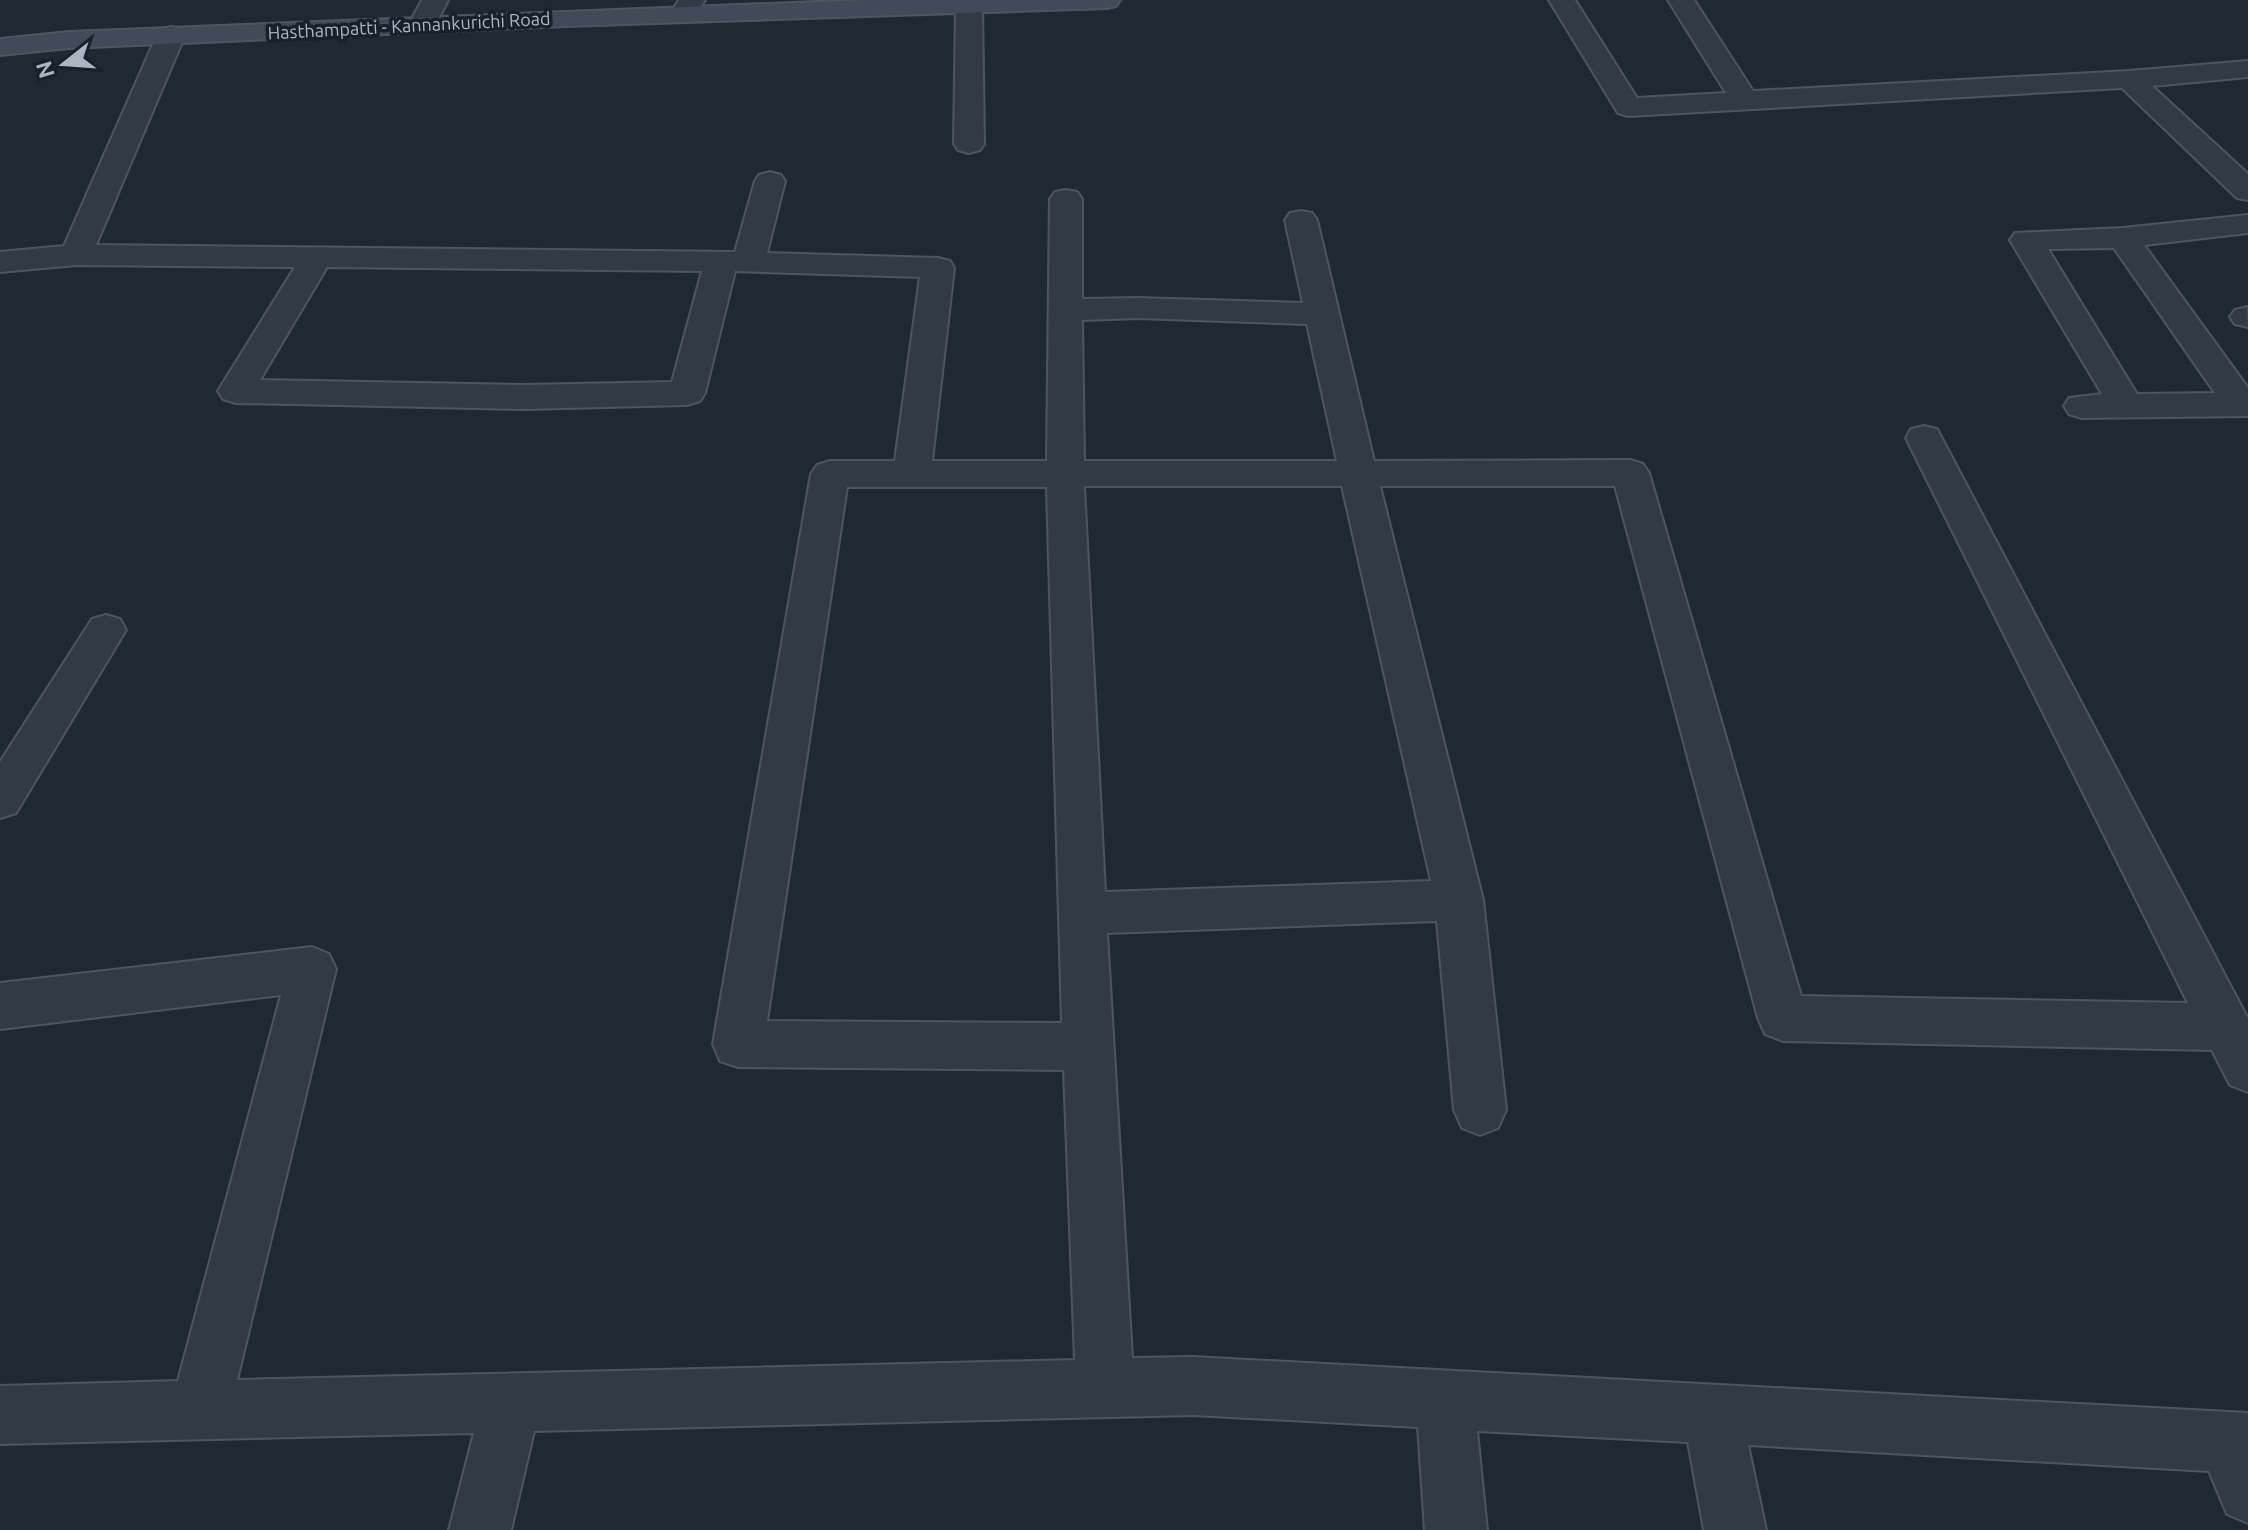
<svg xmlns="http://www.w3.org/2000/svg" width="2248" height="1530" font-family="Ubuntu,sans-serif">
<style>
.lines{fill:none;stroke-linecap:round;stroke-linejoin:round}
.minor-casing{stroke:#4d5660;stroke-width:4}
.secondary-casing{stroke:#4d5660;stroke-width:4}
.minor{fill:#323b45;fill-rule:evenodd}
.secondary{fill:#404a58;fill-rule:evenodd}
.labels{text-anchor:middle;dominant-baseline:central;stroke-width:7;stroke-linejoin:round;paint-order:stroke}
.far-street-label{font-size:18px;fill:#acb6c2;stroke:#182029}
</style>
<rect width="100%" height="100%" fill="#1f2934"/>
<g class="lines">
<defs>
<g id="minor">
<polygon points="422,0 448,0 433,30 413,30 409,24"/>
<polygon points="679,0 705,0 692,20 674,20 670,14"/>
<polygon points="959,0 979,0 982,5 984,144 980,150 969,153 958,150 954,144 956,5"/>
<polygon points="1549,0 1575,0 1637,98 1726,93 1668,0 1694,0 1753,91 2129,71 2248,61 2248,77 2152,86 2248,174 2248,200 2237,198 2122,88 1628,116 1618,113"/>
<path d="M171,27L181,29L185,35L96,245L735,252L755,181L759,175L770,172L781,175L785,181L767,253L938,258L950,261L954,268L932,461H1047L1050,199L1055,192L1066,190L1077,192L1082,199V299L1138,298L1303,303L1285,220L1290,213L1301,211L1312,213L1317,220L1374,461L1630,460L1643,464L1649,473L1801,996L2188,1003L1906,438L1911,429L1924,426L1937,429L2248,1019V1092L2230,1085L2212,1050L1783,1041L1765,1034L1758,1018L1615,486H1380L1483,900L1506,1110L1498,1128L1480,1135L1462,1128L1454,1110L1437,921L1107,933L1132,1358L1193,1357L2248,1413V1523L2227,1514L2209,1471L1748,1445L1766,1530H1704L1688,1442L1477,1431L1487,1530H1425L1418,1427L1193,1415L534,1431L511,1530H449L474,1433L0,1444V1386L178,1381L281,995L0,1029V983L312,947L329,954L336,969L237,1380L1075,1360L1064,1070L738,1067L720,1061L713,1044L811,474L817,465L830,461H895L920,277L735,271L705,393L700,401L687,405L525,409L236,403L223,399L218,391L295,267L76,265L0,272V252L64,246L157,35L161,29ZM327,267L702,271L672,382L525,385L260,380ZM1138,318L1307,324L1337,461H1084L1082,320ZM1084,486H1342L1431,881L1105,892ZM847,487H1047L1062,1023L767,1021Z"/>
<path d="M2248,215V233L2144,245L2248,388V416L2082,418L2069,414L2064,406L2069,398L2102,394L2010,240L2015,233L2123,228ZM2114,248L2215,393L2137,394L2048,249Z"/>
<polygon points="2247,307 2248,327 2235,324 2230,317 2235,310"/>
<polygon points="106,615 120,619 126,630 16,813 0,818 0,762 92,619"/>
</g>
<polygon id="secondary" points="866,0 1120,0 1116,6 1107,8 565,26 69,48 0,55 0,39 69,32"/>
</defs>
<use href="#minor" class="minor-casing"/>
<use href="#secondary" class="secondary-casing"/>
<use href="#minor" class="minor"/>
<use href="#secondary" class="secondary"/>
</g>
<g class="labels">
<g class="far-street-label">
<text transform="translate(409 25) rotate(-3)">Hasthampatti - Kannankurichi Road</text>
</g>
</g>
<g transform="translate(64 64) rotate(253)" stroke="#182029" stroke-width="6" paint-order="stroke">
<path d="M0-6L14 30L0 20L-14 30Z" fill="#acb6c2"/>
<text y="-12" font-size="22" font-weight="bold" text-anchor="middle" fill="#acb6c2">N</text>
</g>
</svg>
